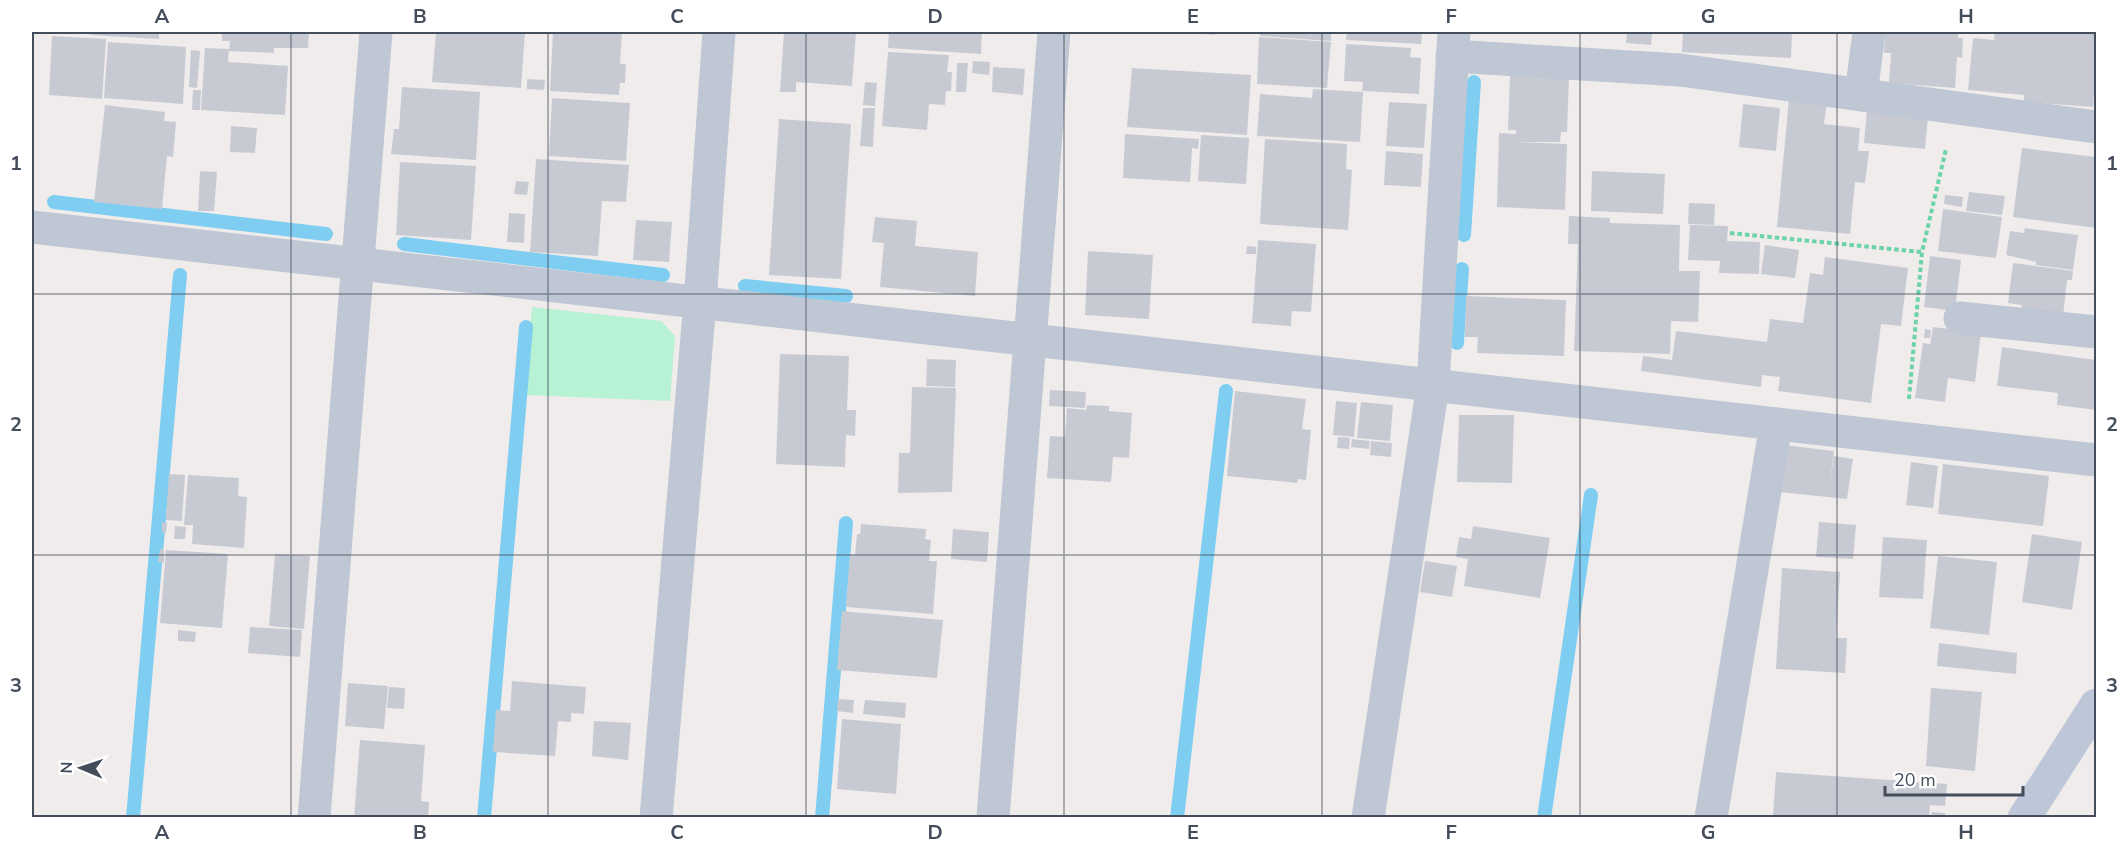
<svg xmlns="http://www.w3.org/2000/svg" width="2128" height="849" font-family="'Nunito Sans',sans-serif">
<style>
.green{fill:#b6f2d3}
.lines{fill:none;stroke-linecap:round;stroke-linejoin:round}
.stream{stroke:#7fcef2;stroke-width:14}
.building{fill:#c8cad3}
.path{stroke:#6bd2ab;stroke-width:4;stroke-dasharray:4.5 3;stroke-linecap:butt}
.street{stroke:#bec7d3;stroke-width:33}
.secondary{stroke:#bdc7d8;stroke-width:33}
.grid{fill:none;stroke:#434d5b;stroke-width:1.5;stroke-opacity:0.55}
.neatline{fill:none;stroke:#434d5b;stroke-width:2}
.grid-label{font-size:20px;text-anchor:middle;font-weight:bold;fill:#434d5b}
</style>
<rect width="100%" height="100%" fill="#f0ecec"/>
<polygon class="green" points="532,307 661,321 675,336 670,401 524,395"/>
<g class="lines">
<g class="stream">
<polyline points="54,202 326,234"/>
<polyline points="1464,235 1474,82"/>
<polyline points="404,244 663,275"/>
<polyline points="745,286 846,296"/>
<polyline points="1457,343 1462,269"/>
<polyline points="133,818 180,275"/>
<polyline points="484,818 526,327"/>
<polyline points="822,818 846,523"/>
<polyline points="1177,818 1226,391"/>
<polyline points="1544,818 1591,495"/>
</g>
</g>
<g class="building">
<polygon points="91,32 159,32 159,39 91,35"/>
<polygon points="222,32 309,32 308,48 274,48 274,53 229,51 230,41 222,41"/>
<polygon points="436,32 525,32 521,88 432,82"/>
<polygon points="553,32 622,32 620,64 626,64 625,83 620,83 619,95 550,91"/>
<polygon points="784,32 856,32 852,86 796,82 796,92 780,92"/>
<polygon points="889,32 982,32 981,54 888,48"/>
<polygon points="1194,32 1215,32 1215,35 1194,33"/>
<polygon points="1260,32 1331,32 1331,41 1260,36"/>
<polygon points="1347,32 1422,32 1421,44 1346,40"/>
<polygon points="1627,32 1652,32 1651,45 1626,43"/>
<polygon points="1683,32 1792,32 1791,58 1682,52"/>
<polygon points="1885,32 1958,32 1958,38 1963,38 1962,58 1957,57 1955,88 1889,83 1891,53 1884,53"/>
<polygon points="1995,32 2094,32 2096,65 2093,107 2024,102 2024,95 1968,90 1973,38 1994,40"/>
<polygon points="52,36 106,39 102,99 49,95"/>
<polygon points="1259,37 1331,42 1327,88 1257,84"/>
<polygon points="108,42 186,47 183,104 104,98"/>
<polygon points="1346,44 1411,48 1410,57 1421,58 1419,94 1362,91 1363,82 1344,81"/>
<polygon points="205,48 229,49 228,62 288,66 285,115 201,110"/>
<polygon points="191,50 200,51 197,88 189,87"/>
<polygon points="888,52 949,55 947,72 952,72 951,91 946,91 945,105 929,104 927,130 882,126"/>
<polygon points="973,61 990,62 989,75 972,73"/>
<polygon points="957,63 968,63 966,92 956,92"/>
<polygon points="993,67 1025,69 1023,95 992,92"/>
<polygon points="1132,68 1251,75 1247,135 1127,127"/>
<polygon points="1510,76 1569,78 1567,132 1561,132 1560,142 1515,142 1567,144 1565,210 1497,207 1499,133 1516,134 1516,130 1508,130"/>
<polygon points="527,79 545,80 544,90 527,89"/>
<polygon points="865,82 877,83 875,106 863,105"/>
<polygon points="402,87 480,92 476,160 391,154 394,129 399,129"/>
<polygon points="1313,89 1363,92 1360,142 1257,136 1260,94 1312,98"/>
<polygon points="193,90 201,90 200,110 192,110"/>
<polygon points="552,98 630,103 626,161 549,156"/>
<polygon points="1789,98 1827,102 1824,124 1860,128 1858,151 1869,151 1865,183 1855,182 1850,234 1777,227"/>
<polygon points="1389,102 1427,104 1424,148 1386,146"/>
<polygon points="1743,104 1780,108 1776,151 1739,147"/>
<polygon points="105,105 165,112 164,121 176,122 173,157 167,156 162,209 94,202"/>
<polygon points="863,108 875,108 873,147 860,146"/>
<polygon points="1867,110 1928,116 1925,149 1864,143"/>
<polygon points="779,119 851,124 841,279 769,275"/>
<polygon points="231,126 257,128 255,153 230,152"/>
<polygon points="1125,134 1199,139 1198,149 1192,148 1190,182 1123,178"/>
<polygon points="1201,135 1249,138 1246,184 1198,181"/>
<polygon points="1265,139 1347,144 1346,169 1352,170 1348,230 1260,224"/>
<polygon points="2022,148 2096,157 2096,228 2013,217"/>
<polygon points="1386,151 1423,154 1421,187 1384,185"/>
<polygon points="536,159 629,165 626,202 602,201 598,256 530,252"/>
<polygon points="400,162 476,166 471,240 396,235"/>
<polygon points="200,171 217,172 214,211 198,211"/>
<polygon points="1592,171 1665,174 1663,214 1591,211"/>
<polygon points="516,181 529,182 527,195 514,194"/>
<polygon points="1969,192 2005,196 2002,215 1966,211"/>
<polygon points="1945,195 1963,197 1962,207 1944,204"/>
<polygon points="1689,203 1715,204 1714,225 1688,224"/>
<polygon points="1943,209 2002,217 1996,258 1938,251"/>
<polygon points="509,213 525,214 524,243 507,242"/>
<polygon points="1569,216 1610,218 1610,223 1680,225 1679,271 1700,271 1698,322 1671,321 1670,354 1574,351 1578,244 1568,244"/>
<polygon points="875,217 917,221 915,246 978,252 975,296 880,287 884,243 872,242"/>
<polygon points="636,220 672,222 669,262 633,260"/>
<polygon points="1690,225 1728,226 1727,241 1760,242 1759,274 1719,273 1720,261 1688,260"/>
<polygon points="2025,228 2078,235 2073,270 2036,265 2036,262 2006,255 2010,231 2024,233"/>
<polygon points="1258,240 1316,244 1311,312 1292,311 1291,326 1252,323"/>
<polygon points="1765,245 1799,250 1795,278 1761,274"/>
<polygon points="1247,246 1256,247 1256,254 1246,254"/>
<polygon points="1088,251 1153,255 1149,319 1085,315"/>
<polygon points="1930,256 1961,260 1955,311 1924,307"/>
<polygon points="1825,257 1908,268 1901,326 1881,324 1871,403 1778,391 1780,377 1762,375 1761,387 1641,371 1643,356 1672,360 1676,331 1767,342 1770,319 1803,323 1810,273 1823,275"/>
<polygon points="2013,263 2073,271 2072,280 2067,280 2063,317 2021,311 2022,305 2008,303"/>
<polygon points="1466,296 1566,300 1564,356 1477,353 1478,337 1465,337"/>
<polygon points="1933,327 1981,333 1975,382 1948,378 1945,402 1915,398 1923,343 1930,344"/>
<polygon points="1925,329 1931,330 1930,338 1924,338"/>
<polygon points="2002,347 2096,360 2096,410 2057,405 2058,393 1997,386"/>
<polygon points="780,354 849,356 847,410 856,410 855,436 846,435 845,467 776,464"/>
<polygon points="927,359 956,360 955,387 926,386"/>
<polygon points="912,387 956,388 952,492 898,493 899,453 910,453"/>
<polygon points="1050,390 1086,392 1085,408 1049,406"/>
<polygon points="1235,391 1306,399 1302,429 1311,430 1306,480 1298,479 1297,483 1227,476"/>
<polygon points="1336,401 1357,403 1354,437 1333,435"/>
<polygon points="1361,402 1393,405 1390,441 1357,438"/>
<polygon points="1087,405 1109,406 1109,411 1132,413 1129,458 1113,457 1111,482 1047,478 1050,436 1065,437 1067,408 1086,410"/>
<polygon points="1459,415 1514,415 1512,483 1457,482"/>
<polygon points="1338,437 1350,438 1349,449 1337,448"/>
<polygon points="1352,439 1370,441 1369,449 1351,447"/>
<polygon points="1371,441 1392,443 1391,457 1370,455"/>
<polygon points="1784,445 1834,451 1830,484 1834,456 1853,459 1847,499 1779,492"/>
<polygon points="1911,462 1938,466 1933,508 1906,505"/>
<polygon points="1943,464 2049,476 2043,526 1938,514"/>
<polygon points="169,474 185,475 182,521 166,520"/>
<polygon points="188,475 239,478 238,496 247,497 244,548 192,544 193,525 184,525"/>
<polygon points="162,522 167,523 166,533 162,532"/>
<polygon points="1819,522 1856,525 1853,559 1816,557"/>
<polygon points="861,524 926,529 925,539 931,540 929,561 937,561 933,614 846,607 850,554 855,555 857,534 860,534"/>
<polygon points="175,526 186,527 185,539 174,539"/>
<polygon points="1473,526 1550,538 1540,598 1464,586 1468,559 1456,557 1459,537 1471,539"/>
<polygon points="953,529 989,532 987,562 951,559"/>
<polygon points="2032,534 2082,542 2072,610 2022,602"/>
<polygon points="1883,537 1927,540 1923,599 1879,597"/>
<polygon points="160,549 164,549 164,563 158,562"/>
<polygon points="166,550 228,554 222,628 160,623"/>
<polygon points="275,554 310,556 304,629 269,626"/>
<polygon points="1938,556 1997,562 1989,635 1930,628"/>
<polygon points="1425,561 1457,566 1452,597 1420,592"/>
<polygon points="1782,568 1840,572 1836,638 1847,638 1845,673 1776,669"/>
<polygon points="842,611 943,620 937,678 837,670"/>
<polygon points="250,627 302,630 300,657 248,653"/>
<polygon points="178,630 196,632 195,642 178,641"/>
<polygon points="1939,643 2017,653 2016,674 1937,666"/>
<polygon points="512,681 586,687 584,714 571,713 571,722 558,721 555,756 493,752 496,710 510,711"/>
<polygon points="348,683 388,686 384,729 345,726"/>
<polygon points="389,687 405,688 404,709 387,708"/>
<polygon points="1931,688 1982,692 1975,771 1926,766"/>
<polygon points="838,699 854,700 853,713 837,711"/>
<polygon points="865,700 906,703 905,718 863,714"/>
<polygon points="842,719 901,724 896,794 837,789"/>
<polygon points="594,721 631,723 628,760 592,756"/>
<polygon points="360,740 425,745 421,801 429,802 428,818 354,818"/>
<polygon points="1776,772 1947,784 1945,806 1930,805 1929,818 1773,816"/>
<polygon points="1932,812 1945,813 1945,818 1931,818"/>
</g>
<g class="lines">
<g class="path">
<polyline points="1730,233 1922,252"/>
<polyline points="1909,399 1922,252 1946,149"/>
</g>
<g class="street">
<polyline points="1452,56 1680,70 2096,127"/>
<polyline points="1861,95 1869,32"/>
<polyline points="32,227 2096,460"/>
<polyline points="1960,318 2096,332"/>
<polyline points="314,818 376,32"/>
<polyline points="656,818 700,302 719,32"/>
<polyline points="993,818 1054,32"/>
<polyline points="1368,818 1433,385 1454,32"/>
<polyline points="1711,818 1776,424"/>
</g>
<polyline class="secondary" points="2024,818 2096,705"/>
</g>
<path class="grid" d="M291,32V818M548,32V818M806,32V818M1064,32V818M1322,32V818M1580,32V818M1837,32V818M32,294H2096M32,555H2096"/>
<rect width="2128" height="849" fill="none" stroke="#ffffff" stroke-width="66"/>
<g transform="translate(81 768) rotate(272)" stroke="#ffffff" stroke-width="4.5" paint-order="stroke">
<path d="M0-4.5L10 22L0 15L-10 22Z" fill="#434d5b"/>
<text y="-9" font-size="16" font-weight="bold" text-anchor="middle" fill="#434d5b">N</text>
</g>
<path d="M1885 786v9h138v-9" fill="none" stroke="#434d5b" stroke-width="3"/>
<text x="1894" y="786" font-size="18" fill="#434d5b" stroke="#ffffff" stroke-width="4.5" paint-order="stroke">20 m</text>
<rect x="33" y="33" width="2062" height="783" class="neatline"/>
<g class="grid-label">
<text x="162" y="23">A</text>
<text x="420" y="23">B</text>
<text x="677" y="23">C</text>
<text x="935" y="23">D</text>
<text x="1193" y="23">E</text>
<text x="1451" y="23">F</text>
<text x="1708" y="23">G</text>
<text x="1966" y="23">H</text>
<text x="16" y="170">1</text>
<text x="2112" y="170">1</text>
<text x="16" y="431">2</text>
<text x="2112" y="431">2</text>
<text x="16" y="692">3</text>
<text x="2112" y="692">3</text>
<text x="162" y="839">A</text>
<text x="420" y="839">B</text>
<text x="677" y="839">C</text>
<text x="935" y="839">D</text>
<text x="1193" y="839">E</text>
<text x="1451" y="839">F</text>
<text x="1708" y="839">G</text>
<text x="1966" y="839">H</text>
</g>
</svg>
